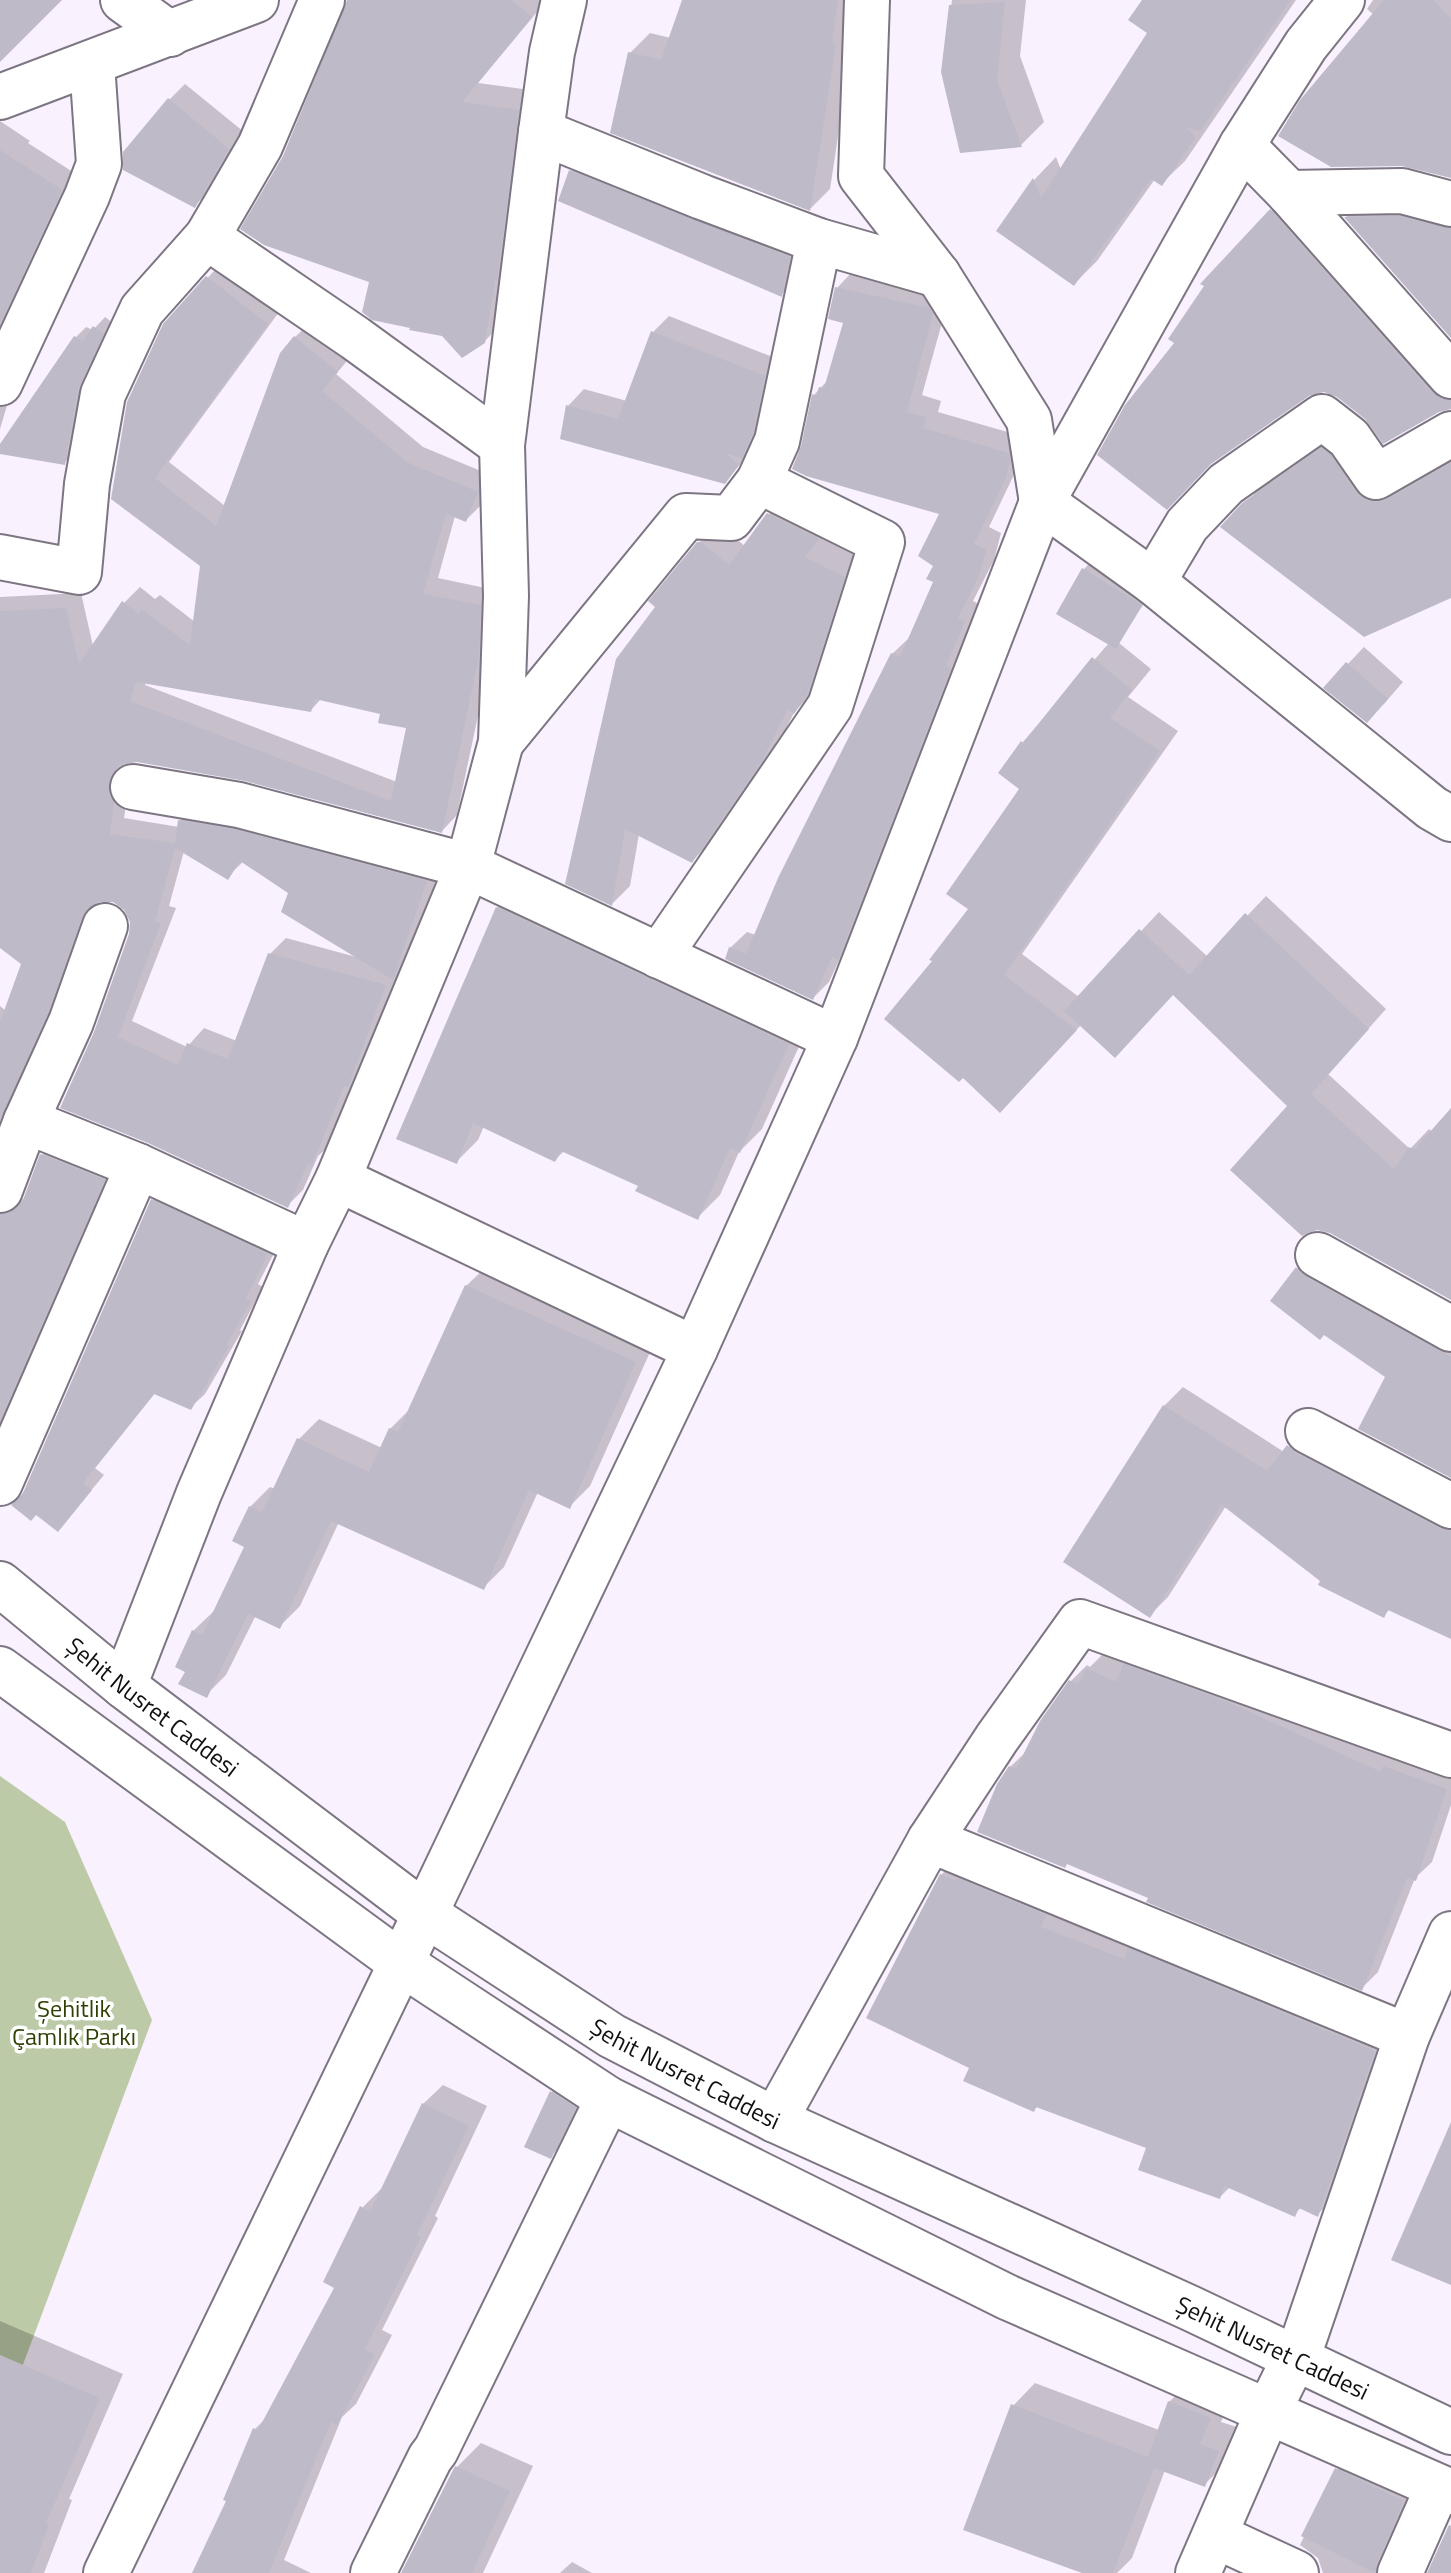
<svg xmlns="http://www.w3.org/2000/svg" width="1451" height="2573" font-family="'Titillium Web',sans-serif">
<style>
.park{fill:#bdcaa8}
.shadow{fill:#0003;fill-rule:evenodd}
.building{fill:#bebac8;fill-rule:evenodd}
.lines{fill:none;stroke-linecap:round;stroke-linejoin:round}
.minor-casing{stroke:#7d7682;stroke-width:48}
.tertiary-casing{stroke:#7d7682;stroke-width:48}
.secondary-casing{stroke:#7d7682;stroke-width:48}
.minor{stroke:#fff;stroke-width:44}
.tertiary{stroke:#fff;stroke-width:44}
.secondary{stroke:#fff;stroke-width:44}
.labels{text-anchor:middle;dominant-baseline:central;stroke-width:7;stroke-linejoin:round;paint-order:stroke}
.street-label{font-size:24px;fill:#120f13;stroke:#fff}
.park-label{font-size:24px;fill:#2f4005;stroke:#fff}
</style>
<rect width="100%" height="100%" fill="#f9f1fe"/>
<polygon class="park" points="0,1776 65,1822 152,2020 0,2426"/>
<g class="shadow">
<polygon points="351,0 547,0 478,83 537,91 503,322 484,342 443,334 371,281 285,157"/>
<polygon points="684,0 855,0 855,25 830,189 810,209 630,53 650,33 671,38"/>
<polygon points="952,0 1026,0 1020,56 1044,122 1021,145 943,72"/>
<polygon points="1145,0 1296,0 1185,161 1162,183 1155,179 1097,261 1074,284 998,231 1035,179 1056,157 1061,170 1150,33"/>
<polygon points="1373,0 1451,0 1451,176 1374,15 1367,9"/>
<polygon points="185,84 244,132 211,190 194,206 169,100"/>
<polygon points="0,121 30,141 28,143 76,174 0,338"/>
<polygon points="595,147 813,233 805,271 781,295 571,171"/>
<polygon points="1286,195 1451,380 1451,407 1366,417 1338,395 1176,343 1271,211"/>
<polygon points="1361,202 1451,211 1451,335 1346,217"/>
<path d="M223,261L282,308L169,462L225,506L295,337L311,322L352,355L336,374L423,447L493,476L482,504L466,520L455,516L438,578L495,590L494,640L457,815L442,831L244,778L137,760L125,762L123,766L124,779L129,786L124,818L179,827L180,821L195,805L441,865L409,962L400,971L364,1069L356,1077L328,1147L318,1156L303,1190L287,1206L96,1031L131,934V920L126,909L115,901H96L63,995L0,1141V1006L6,1011L24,964L0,913V597L81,593L93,646L124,603L140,587L155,599L160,595L195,622L202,566L113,498L165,325ZM146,682L311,710L322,698L382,712L409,726L397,782L145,685ZM184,851L227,877L244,861L291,892L360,958L286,938L270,954L237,1041L204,1028L187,1047L132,1021L176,908L169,906Z"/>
<polygon points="853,271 949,297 922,395 941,401 938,412 1025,437 1020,462 989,527 1001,533 994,560 973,601 980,605 961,649 966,652 854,941 842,954 829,982 813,998 730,948 747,932 756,935 892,654 909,638 935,581 942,513 803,447 814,395 828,380 845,321 837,288"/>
<polygon points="669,316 780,360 754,448 725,482 563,438 568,406 584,389 627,401 653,332"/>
<polygon points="105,317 113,323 75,452 64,463 0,452 0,448 76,337 86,327 93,330"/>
<polygon points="0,386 11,392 0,429"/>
<polygon points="1338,434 1371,476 1451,458 1451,596 1223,527 1260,488"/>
<polygon points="787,496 836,520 822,539 862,559 812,694 795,711 780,740 710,843 692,861 639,834 630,886 612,904 658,607 699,543 717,524 745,546 769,514"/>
<polygon points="1091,562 1148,597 1119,643 1151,669 1128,697 1178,731 1022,954 1079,997 1159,912 1208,957 1266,896 1386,1009 1328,1074 1410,1149 1429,1129 1433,1132 1451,1111 1451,1298 1290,1106 1174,993 1082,1024 1020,1090 935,961 971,909 1022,788 1022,743 1109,643 1083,570"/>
<polygon points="1364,647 1403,682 1383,705 1326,687"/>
<polygon points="519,887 810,1022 762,1129 739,1152 720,1195 698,1217 640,1185 564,1151 555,1160 484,1126 478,1140 456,1162 497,908"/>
<polygon points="58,1139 119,1164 0,1437 0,1193 7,1198 20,1200 26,1198 42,1155"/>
<polygon points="166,1187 281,1240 258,1284 263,1287 240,1330 242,1331 205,1394 191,1407 156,1392 95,1468 104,1475 58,1530 25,1494 152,1201"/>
<polygon points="1316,1250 1451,1330 1451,1476 1387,1376 1273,1300 1298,1268"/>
<polygon points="487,1266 655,1341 590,1486 569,1507 538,1492 504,1567 484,1587 339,1522 300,1606 280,1626 256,1615 226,1675 206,1695 187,1671 193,1631 214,1611 247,1546 250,1507 270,1487 275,1489 299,1439 319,1419 382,1448 390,1429 410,1409 466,1286"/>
<polygon points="1183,1387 1284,1452 1307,1427 1451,1506 1451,1637 1390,1609 1383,1616 1323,1580 1226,1506 1168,1597 1149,1616 1164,1406"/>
<polygon points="1142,1649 1451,1768 1451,1805 1432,1862 1415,1878 1378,1972 1362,1988 1150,1896 1010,1767 1027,1751 1071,1681 1087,1665 1090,1667 1104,1653 1127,1664"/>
<polygon points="959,1858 1391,2034 1335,2197 1318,2214 1302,2207 1294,2214 1230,2187 1220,2197 1148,2147 1038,2106 1034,2110 972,2067 941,1875"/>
<polygon points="568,2076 591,2091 566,2141 550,2157 527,2146 552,2092"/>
<polygon points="443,2085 487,2106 435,2216 438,2218 382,2330 392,2335 356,2404 342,2417 284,2560 311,2573 194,2573 229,2500 226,2499 255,2429 269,2415 337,2287 362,2208 381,2189 383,2190 423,2104"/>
<polygon points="0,2321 123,2374 69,2499 72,2500 44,2573 0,2573"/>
<polygon points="1192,2380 1232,2395 1221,2422 1240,2428 1227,2462 1205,2484 1165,2470 1132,2558 1117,2573 1087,2573 1013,2406 1035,2383 1159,2430 1169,2402"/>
<polygon points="481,2443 533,2466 483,2573 403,2573 457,2467"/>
<polygon points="1353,2453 1419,2485 1397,2573 1323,2573 1318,2558 1300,2545 1337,2470"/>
<polygon points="572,2562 592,2573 560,2573"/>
</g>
<g class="building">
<polygon points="0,0 62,0 0,62"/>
<polygon points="347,0 511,0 532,17 462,102 519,110 497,281 495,280 485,343 462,358 442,336 409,330 410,328 372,320 362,312 369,282 264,245 240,229 283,156"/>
<polygon points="682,0 838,0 832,43 836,44 810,211 610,133 628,52 661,60"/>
<polygon points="1142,0 1291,0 1200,131 1185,127 1196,137 1162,186 1151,179 1074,286 996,231 1033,178 1041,198 1147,33 1128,20"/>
<polygon points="1384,0 1433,0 1451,19 1451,178 1402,166 1331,167 1278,136 1300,100"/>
<polygon points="1005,2 997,80 1022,147 960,153 941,72 949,5"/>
<polygon points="168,98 229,149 195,208 123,170 123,152"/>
<polygon points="0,150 62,190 0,324"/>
<polygon points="569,170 790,257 782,297 558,201"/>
<polygon points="1270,209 1432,393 1442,399 1451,400 1451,409 1439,412 1383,444 1365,419 1337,397 1324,392 1309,396 1211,464 1167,510 1097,455 1125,405 1174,343 1168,339 1204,286 1200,284"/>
<polygon points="1399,216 1451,228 1451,338 1344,217"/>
<path d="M206,276L268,324L155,478L216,526L280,353L294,336L338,372L322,391L407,462L478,492L466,522L446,514L423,594L481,605L479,657L442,833L245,781L137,762L119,765L109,782V795L114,802L110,834L175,843L178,820L234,829L427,881L393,980L281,912L288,893L240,861L228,880L175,848L155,922L161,923L118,1037L178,1065L187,1043L228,1059L268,953L386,985L348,1087L344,1086L312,1165L308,1163L288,1208L148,1143L60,1108L94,1032L129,934L130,922L124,910L113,902H100L89,907L82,917L48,1013L0,1119V1022L21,964L0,948V611L66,608L79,664L122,601L139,614L142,609L190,645L200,566L111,499L127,402L163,324ZM136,682L311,712L315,699L380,714L378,723L406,728L391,801L130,701Z"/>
<polygon points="835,287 929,308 933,314 907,412 926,417 923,428 1009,453 1010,460 1005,480 974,544 986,550 978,578 958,618 965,622 946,666 951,668 838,960 832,957 813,1000 725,959 729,947 746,954 778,878 891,653 900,657 933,582 926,579 933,566 918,556 939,514 806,476 792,469 801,446 812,394 816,396 819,387 824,388 843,323 828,319"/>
<polygon points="93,326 104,334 78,389 65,465 0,454 0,444 74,336 83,341"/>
<polygon points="651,331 765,376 753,433 742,458 725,453 739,465 725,484 560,439 566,405 618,419"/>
<polygon points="1321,448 1331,455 1356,492 1364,499 1376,502 1388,499 1451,463 1451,598 1364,637 1220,527 1242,503"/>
<polygon points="767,513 819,539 805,557 845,577 807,695 794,714 788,709 762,761 692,863 625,829 612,906 565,884 616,659 655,607 648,601 697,542 701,542 729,565"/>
<polygon points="1082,568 1142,605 1116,649 1056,614"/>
<polygon points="1092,657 1132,690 1110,718 1160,751 1004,975 1077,1030 1000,1113 963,1078 959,1082 884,1019 932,961 929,960 968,909 946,894 1019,789 998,773 1021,741 1023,743"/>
<polygon points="1346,662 1388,699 1367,723 1323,688"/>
<polygon points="496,907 789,1044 740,1153 730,1148 698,1220 635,1191 638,1186 561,1151 555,1162 473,1123 457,1164 396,1139"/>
<polygon points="1245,913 1369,1029 1311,1094 1394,1169 1409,1147 1414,1150 1451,1108 1451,1300 1330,1233 1317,1230 1302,1236 1230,1170 1287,1106 1173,995 1115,1058 1064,1011 1139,929 1189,975"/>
<polygon points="40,1154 105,1180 0,1420 0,1214 15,1210 23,1200"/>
<polygon points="151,1199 268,1254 246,1298 251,1301 227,1344 229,1346 191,1410 154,1394 83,1483 92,1490 58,1532 36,1515 31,1521 11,1505 23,1493"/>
<polygon points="1296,1267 1306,1277 1451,1357 1451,1478 1358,1429 1385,1377 1324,1335 1320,1340 1270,1301"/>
<polygon points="465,1285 636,1362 570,1509 529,1490 484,1590 331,1521 280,1629 248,1614 207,1698 178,1684 185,1672 175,1667 192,1630 202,1635 244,1547 232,1541 249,1506 262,1512 297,1438 369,1472 389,1428 398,1432"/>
<polygon points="1163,1405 1267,1471 1287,1445 1296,1453 1439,1528 1451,1531 1451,1639 1388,1610 1384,1618 1318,1585 1320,1581 1222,1505 1150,1618 1063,1562"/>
<polygon points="1124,1664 1228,1702 1381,1772 1383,1766 1447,1789 1416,1881 1407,1878 1362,1991 1146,1902 1148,1898 1067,1864 1065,1868 977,1832 997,1784 1009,1766 1016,1769 1040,1721 1069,1680 1078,1685 1086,1668 1116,1682"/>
<polygon points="940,1874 956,1881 957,1878 1046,1915 1041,1927 1124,1959 1128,1948 1375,2051 1318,2217 1299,2208 1295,2217 1224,2186 1220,2199 1138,2170 1146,2148 1036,2107 1034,2112 963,2081 969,2068 866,2018"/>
<polygon points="550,2091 576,2108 551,2159 524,2147"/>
<polygon points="422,2103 469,2126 417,2235 421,2237 365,2349 375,2355 337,2425 331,2422 269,2573 192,2573 226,2501 223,2500 253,2428 258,2430 334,2288 323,2282 360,2206 370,2212"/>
<polygon points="1451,2122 1451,2285 1391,2260"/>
<polygon points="0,2355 100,2398 46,2523 49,2524 31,2573 0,2573"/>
<polygon points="1168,2401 1211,2418 1200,2444 1219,2451 1205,2487 1154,2468 1113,2573 1082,2573 963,2530 1011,2404 1148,2457"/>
<polygon points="455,2466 510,2491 472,2573 401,2573"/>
<polygon points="1335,2468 1404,2501 1377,2563 1375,2573 1301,2536"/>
<polygon points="1449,2525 1451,2526 1451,2573 1427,2573"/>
</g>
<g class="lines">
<defs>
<g id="minor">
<polyline points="123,0 170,34"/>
<polyline points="541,132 702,197 819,241 938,275"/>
<polyline points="1242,145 1289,193 1451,376"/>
<polyline points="1289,193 1402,191 1451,204"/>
<polyline points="207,237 355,338 502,445"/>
<polyline points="0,383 87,196 99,164 92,64"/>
<polyline points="0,557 79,572 87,484 103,394 142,310 207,237 260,146 322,0"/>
<polyline points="1153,582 1187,525 1226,484 1322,417 1349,438 1376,477 1451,434"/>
<polyline points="501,742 686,516 731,518 759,481 777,441 819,241"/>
<polyline points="133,787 239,805 468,866 835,1038"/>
<polyline points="659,956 830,706 882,542 759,481"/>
<polyline points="26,1121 71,1022 105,926"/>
<polyline points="338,1179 695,1349"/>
<polyline points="0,1190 26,1121 138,1166 306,1244"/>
<polyline points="1318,1255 1451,1329"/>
<polyline points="1308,1431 1451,1506"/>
<polyline points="0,1483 138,1166"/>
<polyline points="124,1686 199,1493 306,1244 338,1179 468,866 501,742 506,596 502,445 541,132 552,52 564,0"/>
<polyline points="930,1840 1407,2036"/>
<polyline points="425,1914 695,1349 835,1038 1042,502 1242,145 1306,45 1342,0"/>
<polyline points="775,2120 930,1840 997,1738 1080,1622 1451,1755"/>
<polyline points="1216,2536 1296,2573"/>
<polyline points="373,2573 430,2458 436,2450 608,2099"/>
<polyline points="1198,2573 1268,2412 1304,2339 1407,2036 1451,1934"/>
<polyline points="1400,2573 1438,2487"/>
</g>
<g id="tertiary">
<polyline points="867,0 861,176 938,275 1029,420 1042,502 1153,582 1432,808 1451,819"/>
<polyline points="0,97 256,0"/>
<polyline points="106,2573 425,1914"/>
</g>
<g id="secondary">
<path id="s1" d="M0,1584L124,1686L425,1914L612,2036L775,2120L1190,2308L1451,2432"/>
<polyline points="0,1669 401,1963 608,2099 1007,2297 1451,2492"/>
</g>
</defs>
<use href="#minor" class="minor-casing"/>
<use href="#tertiary" class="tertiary-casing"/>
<use href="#secondary" class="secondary-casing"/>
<use href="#minor" class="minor"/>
<use href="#tertiary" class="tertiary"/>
<use href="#secondary" class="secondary"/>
</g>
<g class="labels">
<g class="street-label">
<text stroke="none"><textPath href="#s1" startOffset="196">Şehit Nusret Caddesi</textPath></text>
<text stroke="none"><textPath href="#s1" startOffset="844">Şehit Nusret Caddesi</textPath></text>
<text stroke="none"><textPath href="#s1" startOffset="1492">Şehit Nusret Caddesi</textPath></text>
</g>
<g class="park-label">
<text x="74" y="2008">Şehitlik<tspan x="74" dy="28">Çamlık Parkı</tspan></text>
</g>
</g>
</svg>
